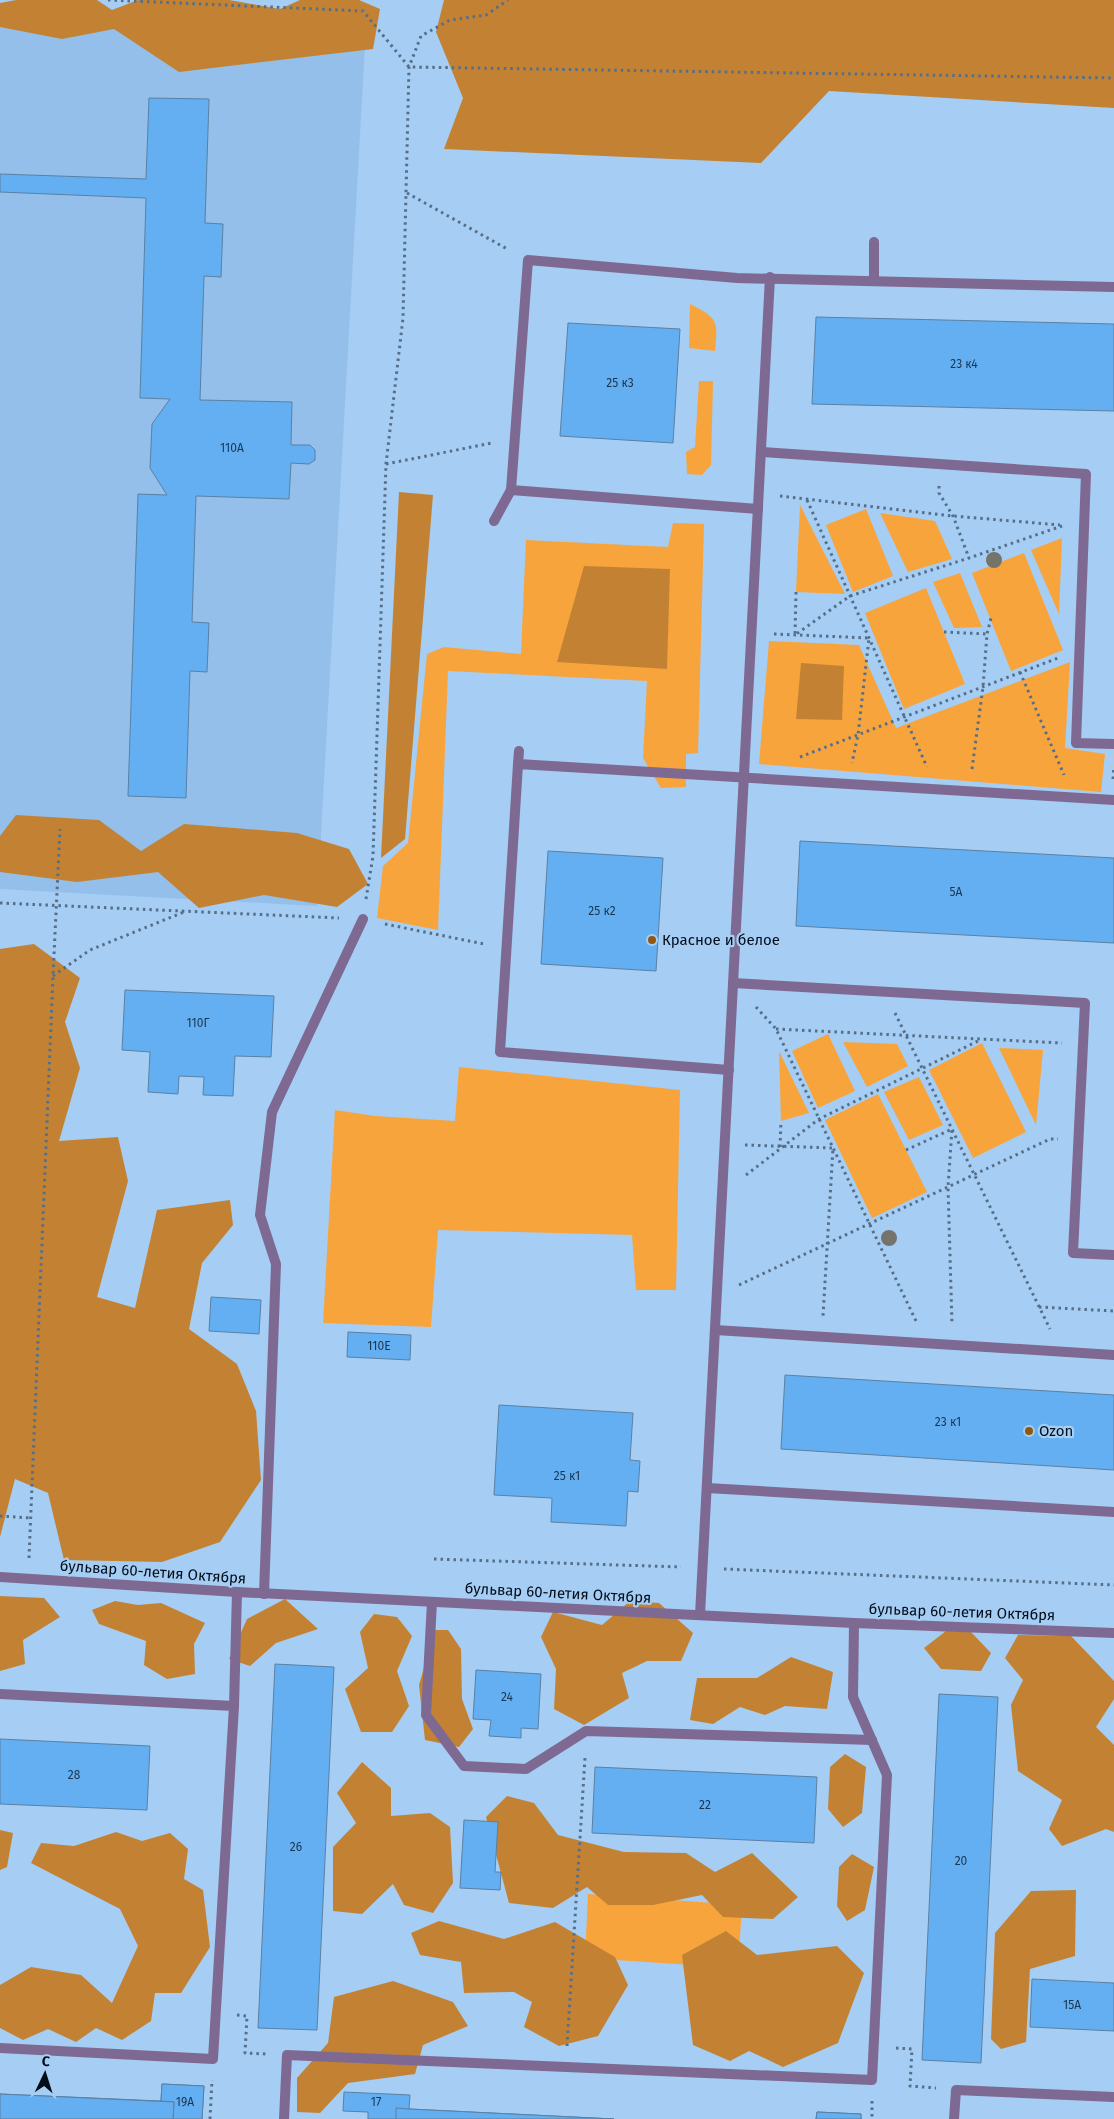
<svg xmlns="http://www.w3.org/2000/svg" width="1114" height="2119" font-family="'Fira Sans',sans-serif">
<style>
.built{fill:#93bfea}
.green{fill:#f8a43c}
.forest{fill:#c38233}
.building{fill:#64aff1;stroke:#5b80a3}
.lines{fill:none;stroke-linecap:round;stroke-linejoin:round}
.path{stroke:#566f89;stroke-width:3;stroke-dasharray:2.5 4;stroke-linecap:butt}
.service{stroke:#7e6993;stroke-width:10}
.minor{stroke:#7e6993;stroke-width:10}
.tree{fill:#74746d}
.poi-dot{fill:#8f580d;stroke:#a6cdf3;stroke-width:2}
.labels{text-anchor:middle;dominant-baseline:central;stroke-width:4.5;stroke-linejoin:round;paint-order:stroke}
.number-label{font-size:12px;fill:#1a3650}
.poi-label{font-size:15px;fill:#020d1a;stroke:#a6cdf3;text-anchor:start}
.street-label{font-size:15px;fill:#020d1a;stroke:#a6cdf3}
</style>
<rect width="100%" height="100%" fill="#a6cdf3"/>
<polygon class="built" points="0,12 366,27 317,906 0,889"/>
<g class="green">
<path d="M690,304C718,318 718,321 715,351L689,348Z"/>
<polygon points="699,381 713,381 711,465 702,475 687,474 686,452 695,447"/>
<polygon points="800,505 845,594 796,592"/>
<polygon points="866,509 893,576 853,592 826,525"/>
<polygon points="880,513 935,521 952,559 908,572"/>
<polygon points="673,523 704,524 698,753 686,754 686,787 661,788 643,758 647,681 448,671 438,930 377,918 383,866 408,843 427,654 444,647 521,654 526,540 668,547"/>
<polygon points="1062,538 1059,614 1031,550"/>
<polygon points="1024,553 1063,650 1011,671 972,573"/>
<polygon points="960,573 982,627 954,628 933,582"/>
<polygon points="926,588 965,684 904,709 865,613"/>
<polygon points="769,641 859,645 896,728 1070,662 1065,748 1105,754 1101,792 759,764"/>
<polygon points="828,1034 855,1091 818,1108 792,1051"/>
<polygon points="843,1042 897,1044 908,1066 867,1087"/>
<polygon points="982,1043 1026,1132 973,1158 929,1070"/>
<polygon points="1000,1048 1043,1050 1036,1125 999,1048"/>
<polygon points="779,1051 809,1113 781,1121"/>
<polygon points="459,1067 680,1090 676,1290 636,1290 632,1235 438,1230 431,1327 323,1323 335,1110 375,1116 455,1121"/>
<polygon points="919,1077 943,1125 909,1140 884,1092"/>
<polygon points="878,1094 927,1192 872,1218 825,1120"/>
<polygon points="588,1894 742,1905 738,1968 585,1958"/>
</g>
<g class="forest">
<polygon points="16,0 97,0 112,10 138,0 229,0 280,9 300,0 359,0 380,9 373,49 179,72 114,29 62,39 0,27 0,3"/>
<polygon points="444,0 1114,0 1114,108 829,91 761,163 444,149 463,98 436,32"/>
<polygon points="399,492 433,495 405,839 381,858"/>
<polygon points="584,566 670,569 667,669 557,662"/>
<polygon points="801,663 844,666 842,720 796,719"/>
<polygon points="16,815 99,820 141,851 184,824 297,833 349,849 368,884 337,907 264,895 199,908 158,872 77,882 0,872 0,836"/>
<polygon points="34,944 80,978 65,1022 80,1068 59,1141 118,1137 128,1181 97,1297 135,1308 157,1210 230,1200 233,1225 202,1263 189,1329 237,1364 256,1411 261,1480 220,1542 162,1562 64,1560 48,1493 15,1479 0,1537 0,949"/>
<polygon points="0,1596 44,1598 60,1617 23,1640 25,1664 0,1671"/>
<polygon points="285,1599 318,1629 276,1643 250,1666 229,1659 247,1619"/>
<polygon points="115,1601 138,1605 161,1603 205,1623 194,1644 195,1674 167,1679 144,1665 146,1641 99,1624 92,1610"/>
<polygon points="630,1601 659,1603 693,1633 681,1661 647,1661 622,1673 629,1698 584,1725 554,1709 556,1669 541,1637 553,1612 602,1625"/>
<polygon points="374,1614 397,1617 412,1636 397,1671 409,1706 392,1732 361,1732 345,1689 368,1668 360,1632"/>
<polygon points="435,1630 448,1630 461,1649 462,1699 473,1729 459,1747 425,1740 419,1685"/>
<polygon points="946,1631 971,1632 991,1653 981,1671 941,1669 924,1648"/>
<polygon points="1018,1635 1071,1636 1114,1681 1114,1699 1096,1727 1114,1745 1114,1832 1106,1829 1062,1846 1049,1829 1062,1800 1018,1771 1011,1705 1023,1680 1005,1658"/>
<polygon points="791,1657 833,1672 827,1709 785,1706 765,1715 740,1707 713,1724 690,1720 697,1678 757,1678"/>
<polygon points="845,1754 866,1767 862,1813 843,1827 828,1809 830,1767"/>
<polygon points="362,1762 391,1788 391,1816 430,1813 450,1827 453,1883 433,1913 404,1905 393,1884 362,1914 333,1911 333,1847 356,1823 337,1793"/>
<polygon points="507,1796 534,1803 558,1835 624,1852 686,1853 715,1872 752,1853 798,1897 773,1919 723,1917 702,1895 653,1905 608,1905 587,1887 553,1908 509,1903 486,1817"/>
<polygon points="0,1830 13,1833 7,1867 0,1870"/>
<polygon points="116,1832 142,1841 170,1833 188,1849 184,1879 203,1890 210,1947 181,1993 155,1993 151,2021 122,2040 96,2028 76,2042 48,2029 23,2040 0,2028 0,1985 31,1967 81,1975 112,2003 138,1946 120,1909 31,1863 41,1843 74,1846"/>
<polygon points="852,1854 874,1867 865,1910 847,1921 837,1906 839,1867"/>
<polygon points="1076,1890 1075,1956 1030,1969 1026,2042 1001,2049 991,2039 995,1933 1031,1891"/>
<polygon points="439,1921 504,1939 555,1922 615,1957 628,1985 598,2036 559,2046 524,2027 532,2002 514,1992 464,1993 461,1962 420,1955 411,1933"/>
<polygon points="726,1931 757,1955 837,1946 864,1973 838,2043 783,2067 749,2051 730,2061 693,2045 682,1955"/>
<polygon points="393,1981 453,2002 468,2026 423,2045 415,2074 348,2083 320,2113 297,2112 297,2078 328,2043 334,1997"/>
</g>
<g class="building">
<polygon points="149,98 209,99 205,223 223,224 221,277 204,276 200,400 292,402 291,445 310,445 315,450 315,460 309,464 291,463 289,499 196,496 192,622 209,623 207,672 190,671 186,798 128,796 138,494 167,495 150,468 152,424 170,399 140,398 146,198 0,192 0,174 146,179"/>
<polygon points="816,317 1114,324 1114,411 812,404"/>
<polygon points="568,323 680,329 673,443 560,436"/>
<polygon points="800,841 1114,858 1114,943 796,926"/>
<polygon points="548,851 663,858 656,971 541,964"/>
<polygon points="125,990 274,996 271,1057 235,1056 233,1096 203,1095 204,1077 179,1076 178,1094 148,1092 150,1052 122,1050"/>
<polygon points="211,1297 261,1300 259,1334 209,1331"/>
<polygon points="348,1332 411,1335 410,1360 347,1357"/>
<polygon points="785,1375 1114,1395 1114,1470 781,1449"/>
<polygon points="499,1405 633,1413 630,1460 640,1461 638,1492 628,1491 626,1526 551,1522 552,1498 494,1495"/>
<polygon points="275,1664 334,1667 317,2030 258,2028"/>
<polygon points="476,1670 541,1674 538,1729 521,1728 521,1738 489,1736 491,1720 473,1719"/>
<polygon points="939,1694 998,1697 981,2063 922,2060"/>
<polygon points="0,1739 150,1746 147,1810 0,1804"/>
<polygon points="595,1767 817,1777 814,1843 592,1833"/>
<polygon points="464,1820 498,1822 495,1872 501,1872 500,1890 460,1888"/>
<polygon points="1032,1979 1114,1983 1114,2031 1030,2027"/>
<polygon points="162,2084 204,2086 202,2119 0,2119 0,2094 161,2101"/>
<polygon points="162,2084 204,2086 202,2119 173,2119 174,2102 161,2101"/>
<polygon points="344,2092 410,2095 409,2109 614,2119 368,2119 368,2112 343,2111"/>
<polygon points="0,2094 174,2102 173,2119 0,2119"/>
<polygon points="396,2108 409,2109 614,2119 396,2119"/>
<polygon points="817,2112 861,2114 861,2119 816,2119"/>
<polygon points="817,2112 861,2114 861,2119 816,2119"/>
</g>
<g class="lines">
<g class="path">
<polyline points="108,0 363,11 409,67 1114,78"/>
<polyline points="407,193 509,250"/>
<polyline points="386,464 492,443"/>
<polyline points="939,486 939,493 953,516 969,558"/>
<polyline points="780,496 953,516 1060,525"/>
<polyline points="807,500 927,767"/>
<polyline points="796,592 795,635 850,596 969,558 1062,526"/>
<polyline points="944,632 987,634"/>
<polyline points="774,634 869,638 858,735 852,763"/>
<polyline points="1020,672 1064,775"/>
<polyline points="800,757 1058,658"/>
<polyline points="972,769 983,687 987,634 991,618"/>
<polyline points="1113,779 1114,766"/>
<polyline points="366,899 373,856 386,464 403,318 409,67 421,36 450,20 486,15 508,0"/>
<polyline points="0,903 339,918"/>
<polyline points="385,924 484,944"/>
<polyline points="53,976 90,950 184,912"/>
<polyline points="756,1007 776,1029 916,1321"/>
<polyline points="895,1013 1050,1329"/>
<polyline points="776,1029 1062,1043"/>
<polyline points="745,1145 833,1148 823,1316"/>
<polyline points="780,1147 781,1121"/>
<polyline points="906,1150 952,1129 948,1187 952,1324"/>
<polyline points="746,1175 819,1119 980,1040"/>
<polyline points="739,1285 1050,1139 1058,1139"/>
<polyline points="1039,1307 1114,1311"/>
<polyline points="0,1516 31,1518"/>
<polyline points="29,1558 53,976 60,829"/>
<polyline points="434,1559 681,1567"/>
<polyline points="724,1569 1114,1585"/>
<polyline points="237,2015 247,2016 245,2053 266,2054"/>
<polyline points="567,2046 585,1758"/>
<polyline points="896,2048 912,2049 910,2086 936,2088"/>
<polyline points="872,2101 872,2119"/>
<polyline points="210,2119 212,2080"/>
</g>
<g class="service">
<polyline points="874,242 874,280"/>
<polyline points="762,452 1086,474 1076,743 1114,744"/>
<polyline points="758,509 511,490 528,260 737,278 1114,287"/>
<polyline points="494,521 511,490"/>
<polyline points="518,764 519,751"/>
<polyline points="733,983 1085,1003 1073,1253 1114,1255"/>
<polyline points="729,1070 500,1052 518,764 1114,800"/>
<polyline points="715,1330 1114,1355"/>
<polyline points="707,1488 1114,1512"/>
<polyline points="264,1594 276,1264 260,1215 272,1112 363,919"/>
<polyline points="432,1602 426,1715 464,1766 526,1769 586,1731 872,1740"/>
<polyline points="700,1615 770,277"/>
<polyline points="0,1694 234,1706"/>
<polyline points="0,2048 213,2059 234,1706 237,1592"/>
<polyline points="284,2119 287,2055 872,2080 887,1775 853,1697 854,1623"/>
<polyline points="954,2119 956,2090 1114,2097"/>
</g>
<polyline class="minor" points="0,1577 237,1592 854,1623 1114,1633"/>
</g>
<g class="tree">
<circle cx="994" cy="560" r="8"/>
<circle cx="889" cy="1238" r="8"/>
</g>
<g class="poi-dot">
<circle cx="652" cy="940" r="5"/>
<circle cx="1029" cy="1431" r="5"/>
</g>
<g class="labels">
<g class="number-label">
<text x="964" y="364">23 к4</text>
<text x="620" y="383">25 к3</text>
<text x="232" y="448">110А</text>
<text x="956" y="892">5А</text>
<text x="602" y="911">25 к2</text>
<text x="198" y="1023">110Г</text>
<text x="379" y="1346">110Е</text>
<text x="948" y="1422">23 к1</text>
<text x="567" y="1476">25 к1</text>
<text x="507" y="1697">24</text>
<text x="74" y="1775">28</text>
<text x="705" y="1805">22</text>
<text x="296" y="1847">26</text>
<text x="961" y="1861">20</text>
<text x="1072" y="2005">15А</text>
<text x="185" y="2102">19А</text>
<text x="376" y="2102">17</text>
</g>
<g class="poi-label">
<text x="662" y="940">Красное и белое</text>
<text x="1039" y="1431">Ozon</text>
</g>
<g class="street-label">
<text transform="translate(153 1572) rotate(4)">бульвар 60-летия Октября</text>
<text transform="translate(558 1593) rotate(3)">бульвар 60-летия Октября</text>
<text transform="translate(962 1612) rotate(2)">бульвар 60-летия Октября</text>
</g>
</g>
<g transform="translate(45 2074) rotate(4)" stroke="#a6cdf3" stroke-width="4" paint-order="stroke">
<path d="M0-4L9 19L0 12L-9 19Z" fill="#020d1a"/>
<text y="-8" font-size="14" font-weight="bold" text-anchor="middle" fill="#020d1a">С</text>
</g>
</svg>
